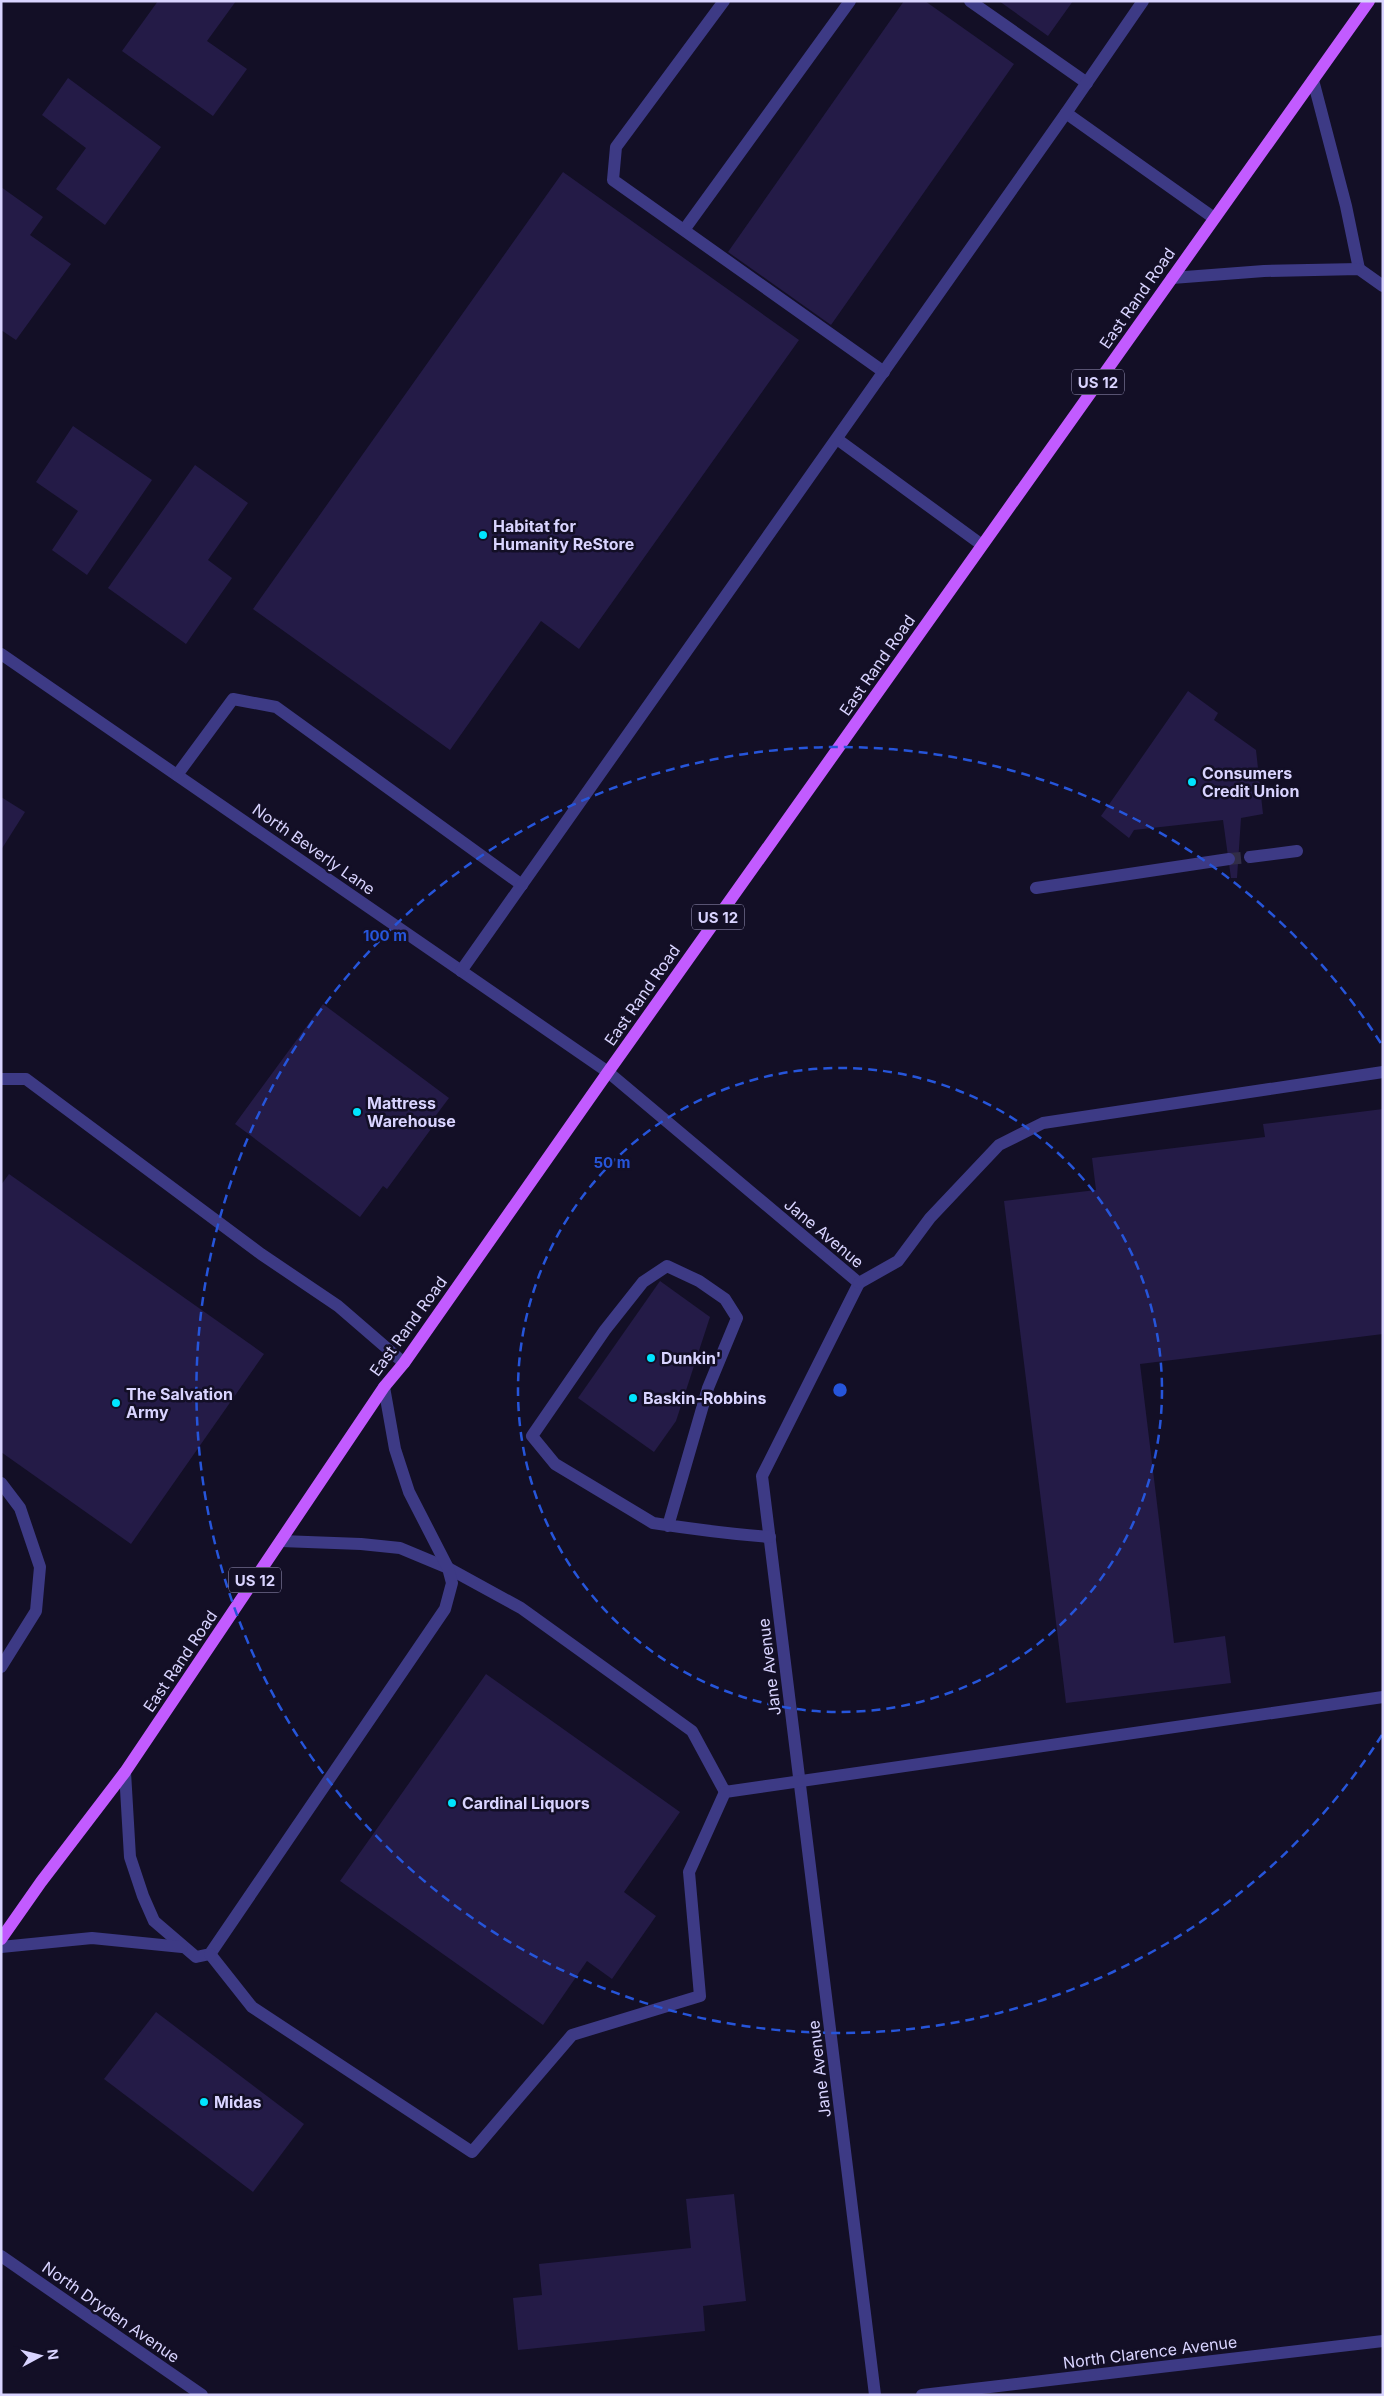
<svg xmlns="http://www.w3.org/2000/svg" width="1384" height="2396" font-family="Inter,sans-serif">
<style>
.building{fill:#241b47}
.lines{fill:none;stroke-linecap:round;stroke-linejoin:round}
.minor-tunnel{stroke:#312d47;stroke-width:12;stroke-dasharray:12 6;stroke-linecap:butt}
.minor{stroke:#3d3a85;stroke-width:12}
.major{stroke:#c25bff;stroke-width:12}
.ring{fill:none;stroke:#2655da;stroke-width:2.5;stroke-dasharray:9 6}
.poi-dot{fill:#00e5ff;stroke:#130f26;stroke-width:2}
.labels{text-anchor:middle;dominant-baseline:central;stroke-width:5;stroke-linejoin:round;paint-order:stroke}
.shield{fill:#130f26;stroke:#9e99be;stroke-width:1}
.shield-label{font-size:15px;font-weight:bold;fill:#d9d4ff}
.street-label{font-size:16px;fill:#d9d4ff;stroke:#130f26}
.poi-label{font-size:16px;font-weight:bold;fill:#d9d4ff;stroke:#130f26;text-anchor:start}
.centre{fill:#2655da;stroke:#130f26;stroke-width:2.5}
.ring-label{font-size:15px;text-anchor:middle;font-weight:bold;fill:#2655da;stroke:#130f26;stroke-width:5;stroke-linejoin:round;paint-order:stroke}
</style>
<rect width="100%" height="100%" fill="#130f26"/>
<g class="building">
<polygon points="158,1 236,1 207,41 247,69 213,116 122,51"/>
<polygon points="904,1 925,1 1014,64 831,325 728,252"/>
<polygon points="999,1 1073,1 1048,36"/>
<polygon points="68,78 161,147 105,225 56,189 86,148 42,115"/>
<polygon points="563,172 799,340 579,649 541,621 450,750 253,609"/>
<polygon points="1,187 43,217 30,235 71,264 16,340 1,330"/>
<polygon points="73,426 152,480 87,575 52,550 78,511 36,482"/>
<polygon points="195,465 248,503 208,560 232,578 186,644 108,588"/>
<polygon points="1188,691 1218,713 1214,720 1256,750 1263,814 1241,818 1237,878 1231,878 1223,820 1134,830 1129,838 1101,816"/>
<polygon points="1,797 25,812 1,850"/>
<polygon points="323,1004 449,1098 428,1126 431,1129 387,1189 383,1186 360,1217 235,1124"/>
<polygon points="1383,1109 1383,1334 1140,1364 1174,1643 1225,1636 1231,1683 1066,1703 1004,1201 1096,1190 1092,1158 1265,1137 1263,1124"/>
<polygon points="9,1174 264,1354 131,1544 1,1452 1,1185"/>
<polygon points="660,1281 710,1317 676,1421 654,1452 578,1398"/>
<polygon points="486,1674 680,1812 624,1892 656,1916 612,1979 587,1961 543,2025 340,1881"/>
<polygon points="156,2012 304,2124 253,2192 104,2079"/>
<polygon points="734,2194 746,2301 703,2306 705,2331 518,2350 513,2298 542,2295 539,2264 691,2248 686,2199"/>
</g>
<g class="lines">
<polyline class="minor-tunnel" points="1229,859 1250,857"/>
<g class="minor">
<polyline points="724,1 616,147 613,180 884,372"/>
<polyline points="970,1 1087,83"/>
<polyline points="1313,80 1346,206 1359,269"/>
<polyline points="1066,113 1214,218"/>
<polyline points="684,230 850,1"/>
<polyline points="1172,278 1264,271 1359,269 1383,286"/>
<polyline points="837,439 982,545"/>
<polyline points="1,654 608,1072 859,1283"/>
<polyline points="177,775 233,699 276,707 522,885"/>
<polyline points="1250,857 1297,851"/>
<polyline points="1036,888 1229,859"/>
<polyline points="461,971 1066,113 1143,1"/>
<polyline points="1,1079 26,1079 261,1254 338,1306 404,1363"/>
<polyline points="859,1283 762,1476 875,2395"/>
<polyline points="859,1283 898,1261 930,1218 999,1145 1043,1123 1383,1072"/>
<polyline points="1,1483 20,1508 40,1567 36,1611 1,1667"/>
<path d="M668,1526L708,1388L737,1318L725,1299L699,1281L667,1266L643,1282L605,1330L532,1436L555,1464L653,1523C692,1529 731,1534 770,1537"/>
<polyline points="281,1541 361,1544 400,1548 448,1568 521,1608 692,1731 725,1792 1383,1697"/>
<polyline points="125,1772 130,1857 143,1896 154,1921 196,1957 210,1954 445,1609 452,1583 448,1568 409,1492 395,1449 384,1387"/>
<polyline points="1,1947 92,1938 182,1947"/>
<polyline points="210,1954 252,2007 472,2152 572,2035 700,1996 689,1872 725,1792"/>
<polyline points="1,2256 202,2395"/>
<polyline points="922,2395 1383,2341"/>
</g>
<polyline class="major" points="1,1939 41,1882 125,1772 384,1387 404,1363 608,1072 1369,1"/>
</g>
<g class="ring">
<circle cx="840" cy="1390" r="322"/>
<path d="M1382 1735A643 643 0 1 1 1382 1045"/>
</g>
<g class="poi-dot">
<circle cx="483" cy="535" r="5"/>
<circle cx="1192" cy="782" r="5"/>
<circle cx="357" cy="1112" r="5"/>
<circle cx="651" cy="1358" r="5"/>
<circle cx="633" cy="1398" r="5"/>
<circle cx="116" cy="1403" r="5"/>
<circle cx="452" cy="1803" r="5"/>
<circle cx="204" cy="2102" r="5"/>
</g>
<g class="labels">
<g class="shield">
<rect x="1072" y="369.5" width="52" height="25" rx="4"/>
<rect x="692" y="904.5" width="52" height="25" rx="4"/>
<rect x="229" y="1567.5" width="52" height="25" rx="4"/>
</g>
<g class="shield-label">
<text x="1098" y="382">US 12</text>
<text x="718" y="917">US 12</text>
<text x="255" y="1580">US 12</text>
</g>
<g class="street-label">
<text transform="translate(1137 298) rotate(-55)">East Rand Road</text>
<text transform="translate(877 665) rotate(-55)">East Rand Road</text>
<text transform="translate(314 849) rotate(35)">North Beverly Lane</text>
<text transform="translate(642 995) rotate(-55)">East Rand Road</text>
<text transform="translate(824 1233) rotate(40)">Jane Avenue</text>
<text transform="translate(408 1326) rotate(-54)">East Rand Road</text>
<text transform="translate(180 1661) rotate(-56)">East Rand Road</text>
<text transform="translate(769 1667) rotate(-97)">Jane Avenue</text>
<text transform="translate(819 2069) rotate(-97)">Jane Avenue</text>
<text transform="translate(111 2312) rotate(35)">North Dryden Avenue</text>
<text transform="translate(1150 2352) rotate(-7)">North Clarence Avenue</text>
</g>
<g class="poi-label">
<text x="493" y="526">Habitat for<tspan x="493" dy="18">Humanity ReStore</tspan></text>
<text x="1202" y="773">Consumers<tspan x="1202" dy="18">Credit Union</tspan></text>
<text x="367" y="1103">Mattress<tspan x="367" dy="18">Warehouse</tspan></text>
<text x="661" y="1358">Dunkin'</text>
<text x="126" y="1394">The Salvation<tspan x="126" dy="18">Army</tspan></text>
<text x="643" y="1398">Baskin-Robbins</text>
<text x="462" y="1803">Cardinal Liquors</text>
<text x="214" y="2102">Midas</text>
</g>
</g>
<circle cx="840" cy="1390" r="8" class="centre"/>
<g class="ring-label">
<text x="385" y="941">100 m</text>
<text x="612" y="1168">50 m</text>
</g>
<rect width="1384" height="2396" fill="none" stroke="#d9d4ff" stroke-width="5"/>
<g transform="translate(40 2356) rotate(83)" stroke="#130f26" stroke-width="4" paint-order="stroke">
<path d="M0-4L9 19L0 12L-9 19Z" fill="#d9d4ff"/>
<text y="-8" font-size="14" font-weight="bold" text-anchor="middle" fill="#d9d4ff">N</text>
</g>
</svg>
